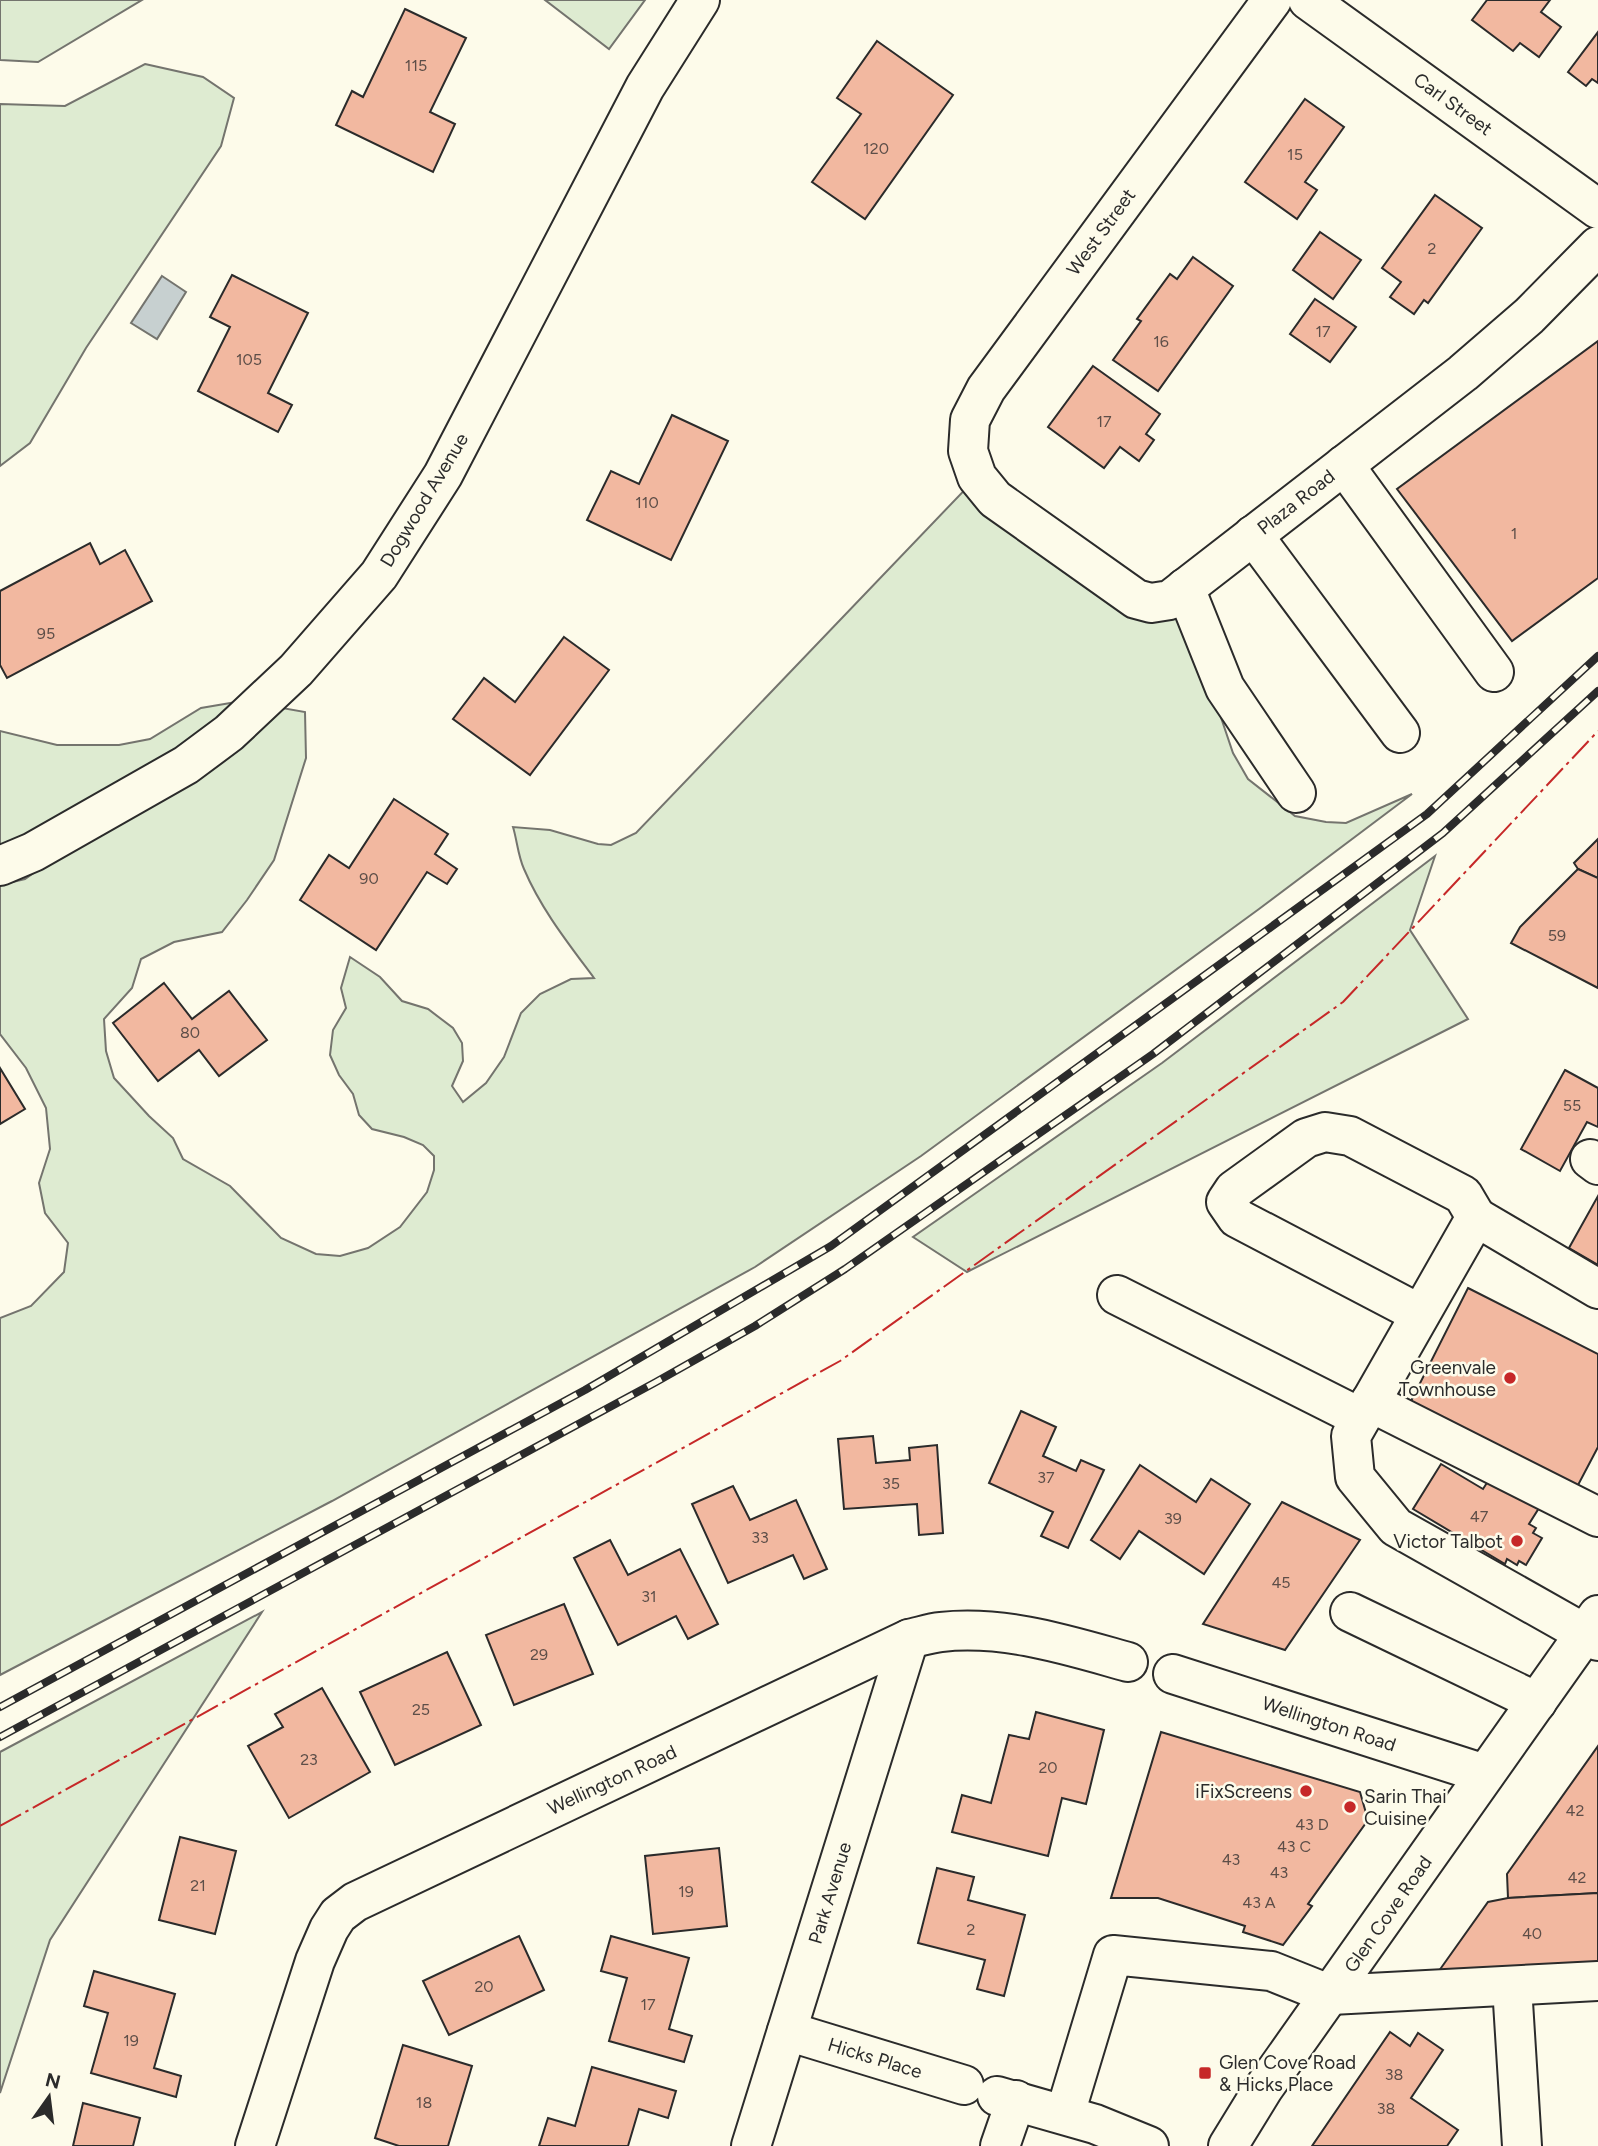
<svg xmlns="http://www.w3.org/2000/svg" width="1598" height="2146" font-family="Figtree,sans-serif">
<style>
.green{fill:#deebd1;stroke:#74746e;stroke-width:2}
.water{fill:#c7d0d0;stroke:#74746e;stroke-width:2}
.building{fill:#f2b8a0;stroke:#2b2b2b;stroke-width:2}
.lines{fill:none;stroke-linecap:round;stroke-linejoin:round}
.minor-casing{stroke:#2b2b2b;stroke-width:42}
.major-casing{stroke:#2b2b2b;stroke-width:42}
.minor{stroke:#fdfbea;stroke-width:38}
.major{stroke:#fdfbea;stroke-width:38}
.rail-casing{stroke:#2b2b2b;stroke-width:8}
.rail{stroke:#fdfbea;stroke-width:5;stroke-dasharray:16;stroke-linecap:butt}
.power{stroke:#c62828;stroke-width:2;stroke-dasharray:24 5 3.5 5;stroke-linecap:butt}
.poi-dot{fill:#c62828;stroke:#fdfbea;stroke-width:2.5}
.labels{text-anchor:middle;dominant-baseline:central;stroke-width:5;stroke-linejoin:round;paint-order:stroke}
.number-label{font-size:16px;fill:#5d4e48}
.street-label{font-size:19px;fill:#2b2b2b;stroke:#fdfbea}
.poi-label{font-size:19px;fill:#2b2b2b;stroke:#fdfbea;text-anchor:end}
</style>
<rect width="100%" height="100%" fill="#fdfbea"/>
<g class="green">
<polygon points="0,0 142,0 38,62 0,60"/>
<polygon points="545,0 645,0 609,49"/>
<polygon points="145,64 203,77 234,98 221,146 86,348 30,443 0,466 0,104 65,106"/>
<path d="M977,477L1136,599H1181L1233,753L1248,779L1295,816L1326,822L1346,823L1412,794L1259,909L921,1156L755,1267L332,1501L0,1675V1318L31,1306L64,1272L68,1243L45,1213L39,1183L50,1149L46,1108L26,1068L0,1034V885L25,879L66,850H0V731L57,745H119L150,739L201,708L242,701L305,712L306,758L274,860L247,900L222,932L174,942L141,959L132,988L104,1019L106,1051L114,1078L149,1116L173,1138L183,1159L230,1186L281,1238L316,1254L340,1256L368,1248L400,1227L427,1192L434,1170V1156L423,1145L404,1137L372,1129L359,1115L353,1094L339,1075L330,1055L333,1030L346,1008L341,988L350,957L380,977L402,1001L428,1009L453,1028L462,1043L463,1061L452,1086L463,1102L486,1083L504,1057L521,1013L540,994L571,979L594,978C568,943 541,909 524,869C518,856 517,840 513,827L550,830L598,844L611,845L636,833Z"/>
<polygon points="1435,856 1410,930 1468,1019 967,1272 913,1237 1162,1063"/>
<polygon points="262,1612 50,1940 0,2093 0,1752"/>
</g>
<polygon class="water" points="162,276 186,292 157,339 131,323"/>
<g class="building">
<polygon points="1487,0 1550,0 1541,12 1561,27 1539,57 1520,43 1513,51 1472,20"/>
<polygon points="405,9 466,38 430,112 455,124 433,172 336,125 352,91 363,97"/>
<polygon points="1598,32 1598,83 1592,79 1586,86 1568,72"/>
<polygon points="877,41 953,95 865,219 812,182 861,114 837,98"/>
<polygon points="1305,99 1344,127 1305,182 1317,190 1297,219 1245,182"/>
<polygon points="1435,195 1482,228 1428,303 1424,300 1414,314 1390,297 1401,282 1382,268"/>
<polygon points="1320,232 1361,260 1333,299 1293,270"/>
<polygon points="1193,257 1233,286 1158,391 1113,360 1141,321 1137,319 1170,274 1177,279"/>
<polygon points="232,275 308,313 268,393 292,405 278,432 198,391 230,327 210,317"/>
<polygon points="1315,299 1356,327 1330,362 1290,334"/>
<polygon points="1598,341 1598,578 1512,641 1397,489"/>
<polygon points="1093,366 1160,414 1146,434 1154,440 1139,461 1120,447 1104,468 1048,427"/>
<polygon points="672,415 728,441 671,560 587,520 611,471 639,484"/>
<polygon points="90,543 100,564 125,550 152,601 7,678 0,665 0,591"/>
<polygon points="564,637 609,670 530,775 453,719 484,678 515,702"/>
<polygon points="394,799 448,834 435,854 457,869 447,884 427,872 376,950 300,900 329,855 349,868"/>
<polygon points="1598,839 1598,878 1578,869 1574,863"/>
<polygon points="1578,869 1598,878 1598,988 1511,943 1520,927"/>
<polygon points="164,983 192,1019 229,991 267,1040 219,1076 199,1050 158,1081 113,1023"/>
<polygon points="0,1068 25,1109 0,1124"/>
<polygon points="1565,1070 1598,1088 1598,1127 1587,1122 1560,1171 1521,1149"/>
<polygon points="1598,1196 1598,1265 1569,1248"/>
<polygon points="1468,1288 1598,1354 1598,1447 1577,1487 1410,1403"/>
<polygon points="1021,1411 1056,1427 1043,1456 1076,1471 1081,1460 1104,1470 1068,1548 1041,1536 1053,1512 989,1483"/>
<polygon points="873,1436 876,1463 910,1460 909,1448 937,1445 943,1533 919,1535 917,1504 844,1509 838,1439"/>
<polygon points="1441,1464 1483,1489 1490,1478 1539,1508 1529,1524 1536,1528 1533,1533 1542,1538 1526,1565 1519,1561 1517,1565 1507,1559 1505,1564 1413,1509"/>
<polygon points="1140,1465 1196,1502 1211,1479 1250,1504 1204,1574 1139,1531 1120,1559 1091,1540"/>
<polygon points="733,1486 750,1520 796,1500 827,1569 804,1579 793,1555 728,1583 692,1504"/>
<polygon points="1282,1502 1360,1540 1285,1650 1203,1624"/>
<polygon points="610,1540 628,1575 680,1549 718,1624 688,1639 676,1616 618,1645 574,1558"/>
<polygon points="564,1604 593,1674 514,1705 486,1635"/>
<polygon points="447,1652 481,1725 395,1765 360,1692"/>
<polygon points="322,1688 370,1772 289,1818 248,1746 283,1727 275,1714"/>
<polygon points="1036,1712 1104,1730 1086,1804 1062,1798 1048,1856 952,1832 962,1795 991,1803 1009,1735 1029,1739"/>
<polygon points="1161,1732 1360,1792 1368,1820 1308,1904 1312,1906 1283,1945 1243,1932 1245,1926 1158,1898 1111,1898"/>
<polygon points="1598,1746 1598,1893 1508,1898 1507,1874"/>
<polygon points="180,1837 236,1851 215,1934 159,1920"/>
<polygon points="719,1848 727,1926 653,1934 645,1856"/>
<polygon points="937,1868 974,1877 968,1900 1025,1915 1004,1996 977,1989 985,1960 918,1943"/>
<polygon points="1598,1893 1598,1965 1436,1975 1488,1902 1508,1898"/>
<polygon points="519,1936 544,1990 449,2035 423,1981"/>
<polygon points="611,1936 689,1958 669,2029 692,2036 684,2062 609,2041 627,1978 601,1971"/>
<polygon points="94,1971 175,1994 154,2068 181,2076 176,2097 91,2073 108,2013 84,2006"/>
<polygon points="1390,2032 1410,2046 1418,2033 1443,2050 1411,2098 1458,2130 1447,2146 1312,2146"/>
<polygon points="403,2045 472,2066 448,2146 399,2146 375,2138"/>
<polygon points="592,2067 676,2091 668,2118 639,2109 628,2146 539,2146 548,2118 575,2126"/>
<polygon points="83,2103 140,2118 133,2146 73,2146"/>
</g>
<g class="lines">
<defs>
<g id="minor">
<polyline points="1272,0 986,389 970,420 968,451 977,477 995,499 1136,599 1151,603 1170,600 1463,373 1529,316 1598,246"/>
<polyline points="1308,0 1598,209"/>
<polyline points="1344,465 1494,672"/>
<polyline points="1253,535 1400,733"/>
<polyline points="1185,588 1225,688 1296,793"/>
<polyline points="0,866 33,852 186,765 229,733 296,670 379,575 443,475 645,87 700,0"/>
<polyline points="1590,1159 1598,1165"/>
<polyline points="1598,1289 1476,1217 1351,1436 1355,1477 1396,1527 1598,1641"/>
<polyline points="1117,1295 1361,1418"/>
<polyline points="1420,1314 1237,1218 1226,1202 1234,1190 1306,1138 1325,1132 1350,1136 1463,1195 1476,1217"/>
<polyline points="1370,1402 1598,1517"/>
<polyline points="1350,1612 1537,1702"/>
<polyline points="1173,1674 1485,1774"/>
<polyline points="1512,1986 1522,2146"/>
<polyline points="787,2031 964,2085"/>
<polyline points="997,2096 1095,2124 1149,2146"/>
<polyline points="1065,2114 1113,1955 1271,1971 1331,1995 1598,1981"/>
<path d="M255,2146L315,1961L329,1929L338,1915L355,1902L909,1639C919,1637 930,1633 941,1632C1005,1625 1067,1645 1128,1662"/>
<polyline points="751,2146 909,1639"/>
<polyline points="1000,2146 1016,2100"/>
</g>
<polyline id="major" points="1228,2146 1263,2089 1598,1615"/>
</defs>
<use href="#minor" class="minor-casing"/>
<use href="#major" class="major-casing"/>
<use href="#minor" class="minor"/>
<use href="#major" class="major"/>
<defs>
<g id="rail">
<polyline points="0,1707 585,1390 831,1246 1427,814 1598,656"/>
<polyline points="0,1737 656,1382 755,1326 845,1269 1153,1054 1443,833 1598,691"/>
</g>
</defs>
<use href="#rail" class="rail-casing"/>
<use href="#rail" class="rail"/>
<polyline class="power" points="0,1826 840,1361 1343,1002 1598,731"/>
</g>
<g class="poi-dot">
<circle cx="1510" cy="1378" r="7"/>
<circle cx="1517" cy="1541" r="7"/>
<circle cx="1306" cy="1791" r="7"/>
<circle cx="1350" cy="1807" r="7"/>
<rect x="1198" y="2066" width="14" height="14" rx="3.5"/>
</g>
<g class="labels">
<g class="number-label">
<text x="416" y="65">115</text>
<text x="876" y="148">120</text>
<text x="1295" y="154">15</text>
<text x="1432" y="248">2</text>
<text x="1323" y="331">17</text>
<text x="1161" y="341">16</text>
<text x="249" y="359">105</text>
<text x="1104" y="421">17</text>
<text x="647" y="502">110</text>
<text x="1514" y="533">1</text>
<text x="46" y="633">95</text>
<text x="369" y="878">90</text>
<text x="1557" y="935">59</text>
<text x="190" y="1032">80</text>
<text x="1572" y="1105">55</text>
<text x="1046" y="1477">37</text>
<text x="891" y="1483">35</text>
<text x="1479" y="1516">47</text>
<text x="1173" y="1518">39</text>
<text x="760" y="1537">33</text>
<text x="1281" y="1582">45</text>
<text x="649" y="1596">31</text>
<text x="539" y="1654">29</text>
<text x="421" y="1709">25</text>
<text x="309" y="1759">23</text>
<text x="1048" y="1767">20</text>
<text x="1575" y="1810">42</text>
<text x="1312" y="1824">43 D</text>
<text x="1294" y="1846">43 C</text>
<text x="1231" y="1859">43</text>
<text x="1279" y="1872">43</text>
<text x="1577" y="1877">42</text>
<text x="198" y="1885">21</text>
<text x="686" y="1891">19</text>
<text x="1259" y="1902">43 A</text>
<text x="971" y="1929">2</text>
<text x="1532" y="1933">40</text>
<text x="484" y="1986">20</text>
<text x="648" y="2004">17</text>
<text x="131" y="2040">19</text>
<text x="1394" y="2074">38</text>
<text x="424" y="2102">18</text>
<text x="1386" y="2108">38</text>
</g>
<g class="street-label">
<text transform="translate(1453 104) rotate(36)">Carl Street</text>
<text transform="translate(1101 232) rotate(-54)">West Street</text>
<text transform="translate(424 500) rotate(-59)">Dogwood Avenue</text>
<text transform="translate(1296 502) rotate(-38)">Plaza Road</text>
<text transform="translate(1329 1724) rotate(18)">Wellington Road</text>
<text transform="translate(612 1780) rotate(-25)">Wellington Road</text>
<text transform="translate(830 1893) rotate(-73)">Park Avenue</text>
<text transform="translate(1388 1914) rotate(-55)">Glen Cove Road</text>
<text transform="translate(875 2058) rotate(17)">Hicks Place</text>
</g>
<g class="poi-label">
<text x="1496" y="1367">Greenvale<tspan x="1496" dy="22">Townhouse</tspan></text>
<text x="1503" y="1541">Victor Talbot</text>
<text x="1292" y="1791">iFixScreens</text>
<text x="1364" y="1796" text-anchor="start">Sarin Thai<tspan x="1364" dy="22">Cuisine</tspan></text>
<text x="1219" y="2062" text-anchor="start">Glen Cove Road<tspan x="1219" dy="22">&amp; Hicks Place</tspan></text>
</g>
</g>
<g transform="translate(49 2097) rotate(14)" stroke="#fdfbea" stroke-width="5" paint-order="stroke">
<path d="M0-5L12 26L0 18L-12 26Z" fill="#2b2b2b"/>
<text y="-10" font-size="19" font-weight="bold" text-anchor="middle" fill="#2b2b2b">N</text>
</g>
</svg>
